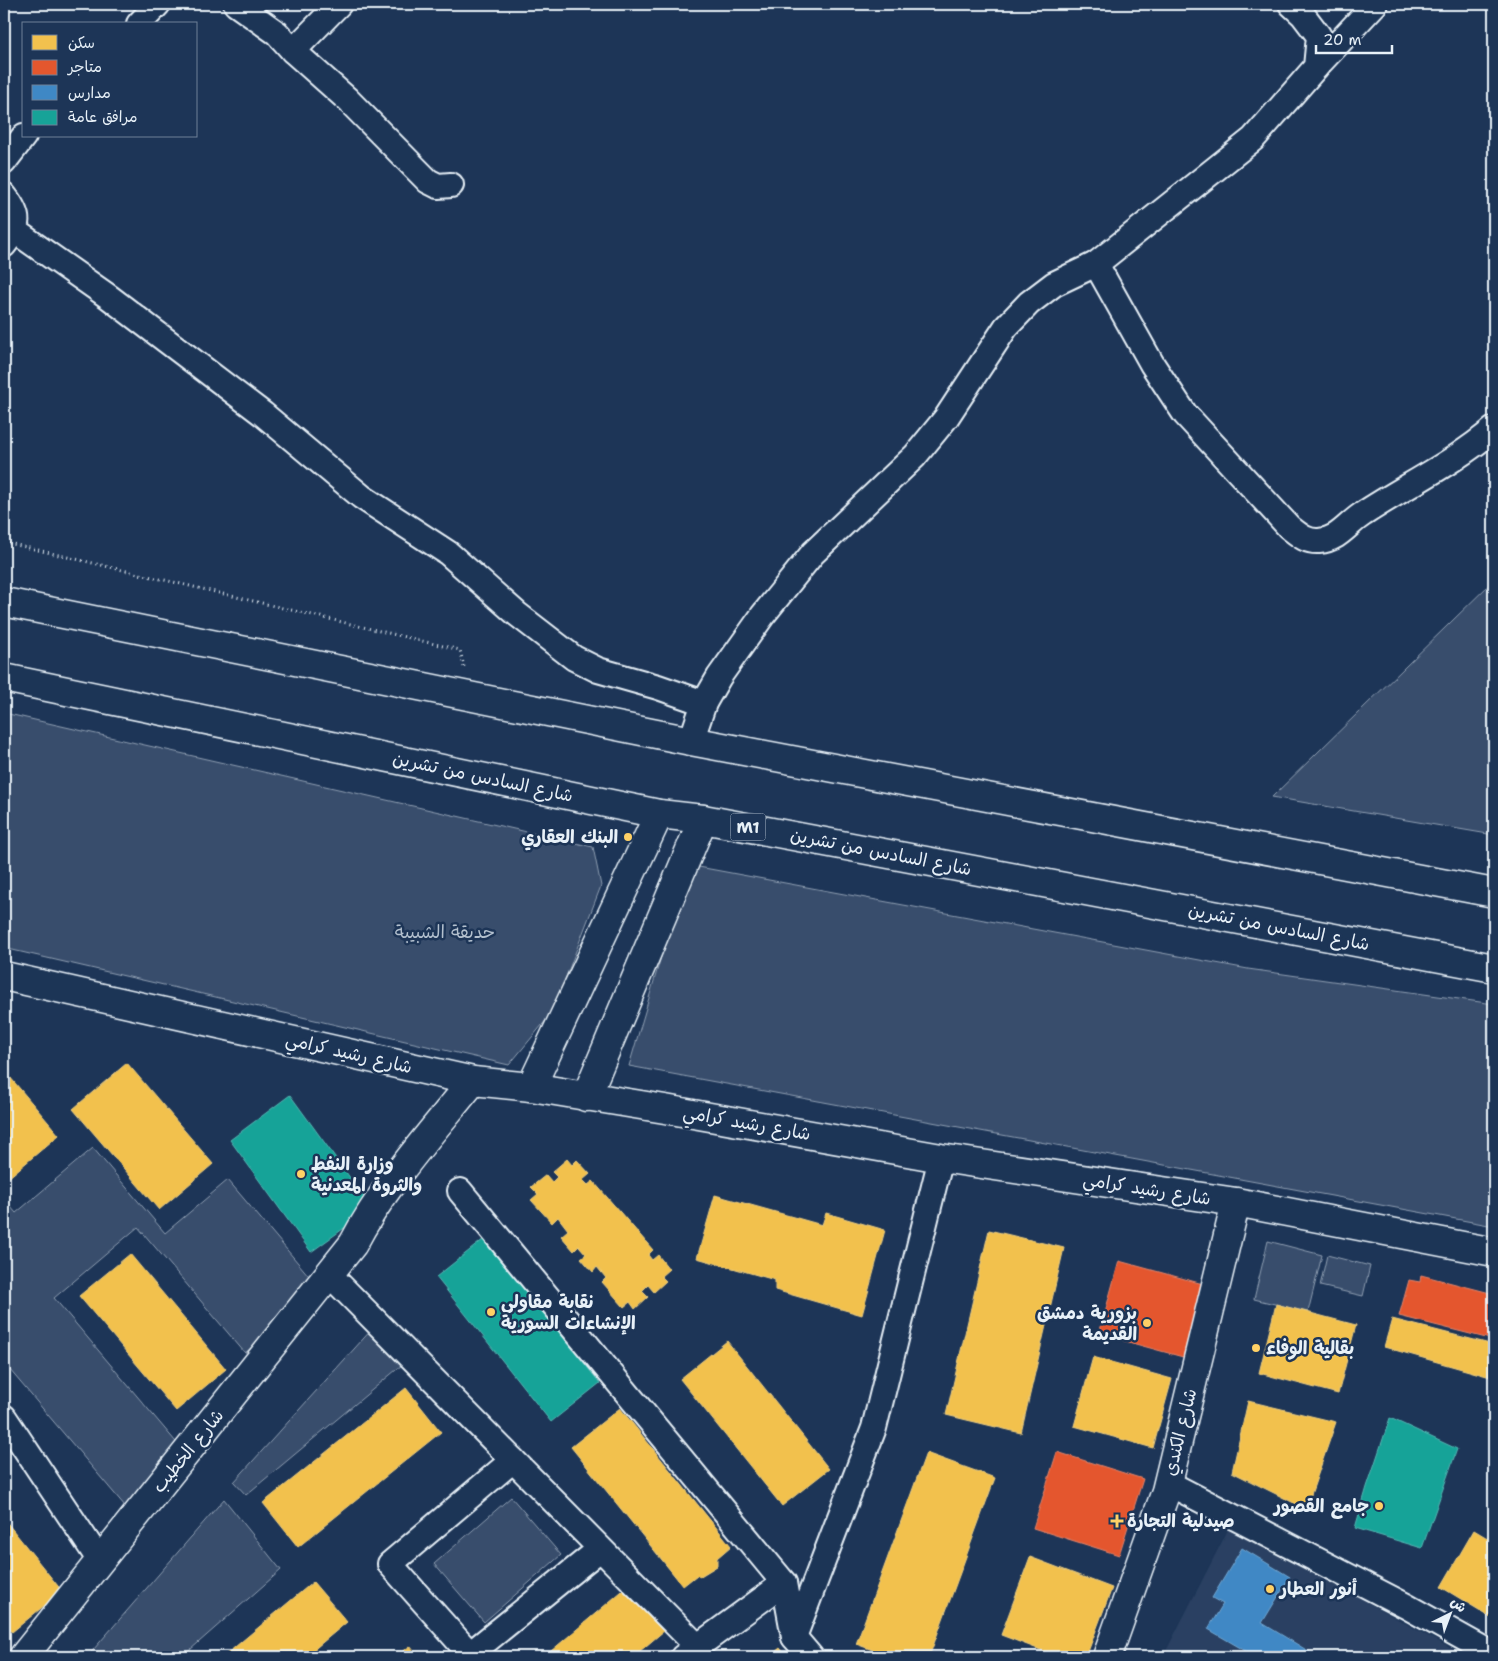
<svg xmlns="http://www.w3.org/2000/svg" width="1498" height="1661" font-family="'Shantell Sans','Playpen Sans Arabic',sans-serif">
<style>
.built{fill:#2a4162}
.green{fill:#374d6c;stroke:#909fb2}
.homes{fill:#f2c14e;stroke:#efcf81}
.shops{fill:#e4572e;stroke:#e5856b}
.schools{fill:#3f88c5;stroke:#72a8d4}
.public{fill:#17a398;stroke:#56bab5}
.lines{fill:none;stroke-linecap:round;stroke-linejoin:round}
.street-casing{stroke:#e8f1f8;stroke-width:28}
.secondary-casing{stroke:#e8f1f8;stroke-width:31}
.highway-casing{stroke:#e8f1f8;stroke-width:31}
.path{stroke:#e8f1f8;stroke-width:3;stroke-dasharray:1 4;stroke-linecap:butt}
.street{stroke:#1d3557;stroke-width:24}
.secondary{stroke:#1d3557;stroke-width:28}
.highway{stroke:#1d3557;stroke-width:28}
.poi-dot{fill:#ffd166;stroke:#1d3557;stroke-width:2}
.labels{text-anchor:middle;dominant-baseline:central;stroke-width:5;stroke-linejoin:round;paint-order:stroke}
.shield{fill:#1d3557;stroke:#abb9c8;stroke-width:1}
.shield-label{font-size:16px;font-weight:bold;fill:#e8f1f8}
.street-label{font-size:18px;fill:#e8f1f8;stroke:#1d3557}
.poi-label{font-size:18px;font-weight:bold;fill:#e8f1f8;stroke:#1d3557;text-anchor:start}
.park-label{font-size:18px;fill:#b3c0ce;stroke:#1d3557}
</style>
<rect width="100%" height="100%" fill="#1d3557"/>
<filter id="ink" filterUnits="userSpaceOnUse"><feTurbulence type="fractalNoise" baseFrequency=".02" numOctaves="2"/><feDisplacementMap in="SourceGraphic" scale="10" xChannelSelector="R" yChannelSelector="G"/><feConvolveMatrix kernelMatrix="1 2 1 2 8 2 1 2 1" color-interpolation-filters="sRGB"/></filter>
<g filter="url(#ink)">
<polygon class="built" points="1230,1526 1455,1651 1451,1657 1163,1657"/>
<g class="green">
<polygon points="1494,580 1494,835 1272,797"/>
<polygon points="4,713 593,847 601,886 552,1013 509,1065 4,948"/>
<polygon points="688,865 1248,969 1494,1004 1494,1226 629,1066"/>
<polygon points="93,1148 165,1233 228,1180 320,1289 245,1353 138,1227 54,1298 181,1448 136,1519 4,1363 4,1199 16,1213"/>
<polygon points="1268,1241 1322,1255 1308,1312 1254,1299"/>
<polygon points="1327,1255 1370,1266 1363,1296 1320,1286"/>
<polygon points="373,1328 402,1365 246,1495 234,1482"/>
<polygon points="511,1497 561,1555 484,1622 434,1564"/>
<polygon points="224,1499 281,1570 182,1657 87,1657"/>
</g>
<g class="homes">
<polygon points="127,1063 213,1164 159,1210 73,1109"/>
<polygon points="4,1070 59,1135 7,1179 4,1176"/>
<polygon points="567,1159 572,1165 577,1160 590,1174 583,1180 588,1185 593,1181 653,1250 648,1255 652,1260 658,1255 669,1269 661,1276 666,1281 654,1292 648,1285 642,1291 648,1297 635,1309 630,1302 624,1307 602,1282 606,1278 597,1267 593,1272 581,1258 586,1254 579,1246 574,1251 561,1236 568,1230 558,1217 552,1223 531,1200 538,1194 531,1187 546,1175 552,1182 557,1177 552,1172"/>
<polygon points="715,1195 822,1225 826,1213 885,1230 862,1315 775,1290 775,1280 697,1258"/>
<polygon points="989,1230 1064,1248 1021,1433 946,1415"/>
<polygon points="130,1254 226,1369 176,1411 79,1296"/>
<polygon points="1276,1304 1356,1325 1338,1394 1259,1373"/>
<polygon points="1392,1319 1494,1345 1494,1378 1384,1347"/>
<polygon points="727,1341 829,1469 782,1506 680,1379"/>
<polygon points="1093,1357 1172,1379 1153,1448 1074,1426"/>
<polygon points="406,1388 441,1432 298,1547 263,1503"/>
<polygon points="1248,1401 1336,1422 1306,1509 1232,1472"/>
<polygon points="620,1408 731,1546 717,1558 717,1566 699,1577 697,1575 683,1586 571,1447"/>
<polygon points="926,1453 995,1478 929,1657 892,1657 856,1644"/>
<polygon points="4,1519 62,1591 12,1632 4,1622"/>
<polygon points="1474,1530 1494,1542 1494,1619 1441,1587"/>
<polygon points="1030,1557 1112,1588 1086,1657 1059,1657 1001,1635"/>
<polygon points="313,1582 347,1622 305,1657 223,1657"/>
<polygon points="628,1586 665,1630 633,1657 544,1657"/>
<polygon points="410,1646 419,1657 396,1657"/>
<polygon points="780,1648 787,1657 769,1657"/>
</g>
<g class="shops">
<polygon points="1119,1261 1203,1284 1183,1357 1099,1334"/>
<polygon points="1421,1275 1494,1294 1494,1340 1399,1316 1409,1280 1420,1282"/>
<polygon points="1057,1452 1143,1479 1119,1555 1033,1528"/>
</g>
<polygon class="schools" points="1242,1548 1290,1577 1262,1623 1313,1654 1312,1657 1256,1657 1208,1629 1223,1604 1212,1598"/>
<g class="public">
<polygon points="290,1095 372,1208 311,1252 230,1140"/>
<polygon points="484,1239 600,1383 551,1422 436,1277"/>
<polygon points="1390,1418 1457,1449 1422,1548 1355,1528 1367,1487"/>
</g>
<g class="lines">
<defs>
<g id="street">
<polyline points="236,4 277,33 293,51 347,99 428,181 438,186 451,185"/>
<polyline points="139,24 158,4"/>
<polyline points="293,51 339,4"/>
<polyline points="1316,67 1375,4"/>
<polyline points="4,162 24,136"/>
<path d="M4,195C21,216 20,225 4,245"/>
<polyline points="15,231 109,297 263,414 362,497 448,553 517,614 574,658 598,670 658,687 704,703"/>
<path d="M1096,264L1152,364L1185,414L1289,527C1298,534 1306,542 1319,541C1340,539 1347,524 1363,514C1407,485 1454,463 1494,429"/>
<polyline points="691,741 704,703 719,677 763,615 813,553 915,456 946,418 1006,327 1029,303 1054,284 1096,264 1253,139 1316,67 1319,36 1303,15 1291,4"/>
<polyline points="460,1191 784,1583 794,1637 811,1657"/>
<polyline points="329,1274 697,1646"/>
<polyline points="4,1417 100,1561"/>
<polyline points="513,1460 390,1564 470,1654 600,1549"/>
<polyline points="1168,1483 1406,1606 1494,1655"/>
<polyline points="794,1637 874,1428 941,1158"/>
<polyline points="683,1657 784,1583"/>
</g>
<g id="secondary">
<polyline points="4,976 473,1081 531,1087 665,1109 941,1158 1236,1202 1494,1252"/>
<polyline points="531,1087 659,814"/>
<polyline points="586,1097 703,819"/>
<path d="M23,1657L353,1244C383,1186 432,1132 473,1081"/>
<polyline points="1107,1657 1166,1491 1236,1202"/>
</g>
<g id="highway">
<polyline points="4,602 691,741 1494,893"/>
<polyline points="4,678 659,814 703,819 1494,968"/>
</g>
</defs>
<use href="#street" class="street-casing"/>
<use href="#secondary" class="secondary-casing"/>
<use href="#highway" class="highway-casing"/>
<polyline class="path" points="4,542 460,650 464,667"/>
<use href="#street" class="street"/>
<use href="#secondary" class="secondary"/>
<use href="#highway" class="highway"/>
</g>
</g>
<g class="poi-dot">
<circle cx="628" cy="837" r="5"/>
<circle cx="301" cy="1174" r="5"/>
<circle cx="491" cy="1312" r="5"/>
<circle cx="1147" cy="1323" r="5"/>
<circle cx="1256" cy="1348" r="5"/>
<circle cx="1379" cy="1506" r="5"/>
<path d="M1114.5 1513.5h5v5h5v5h-5v5h-5v-5h-5v-5h5z"/>
<circle cx="1270" cy="1589" r="5"/>
</g>
<g class="labels">
<rect class="shield" x="730.5" y="813.5" width="35" height="27" rx="4"/>
<g class="shield-label">
<text x="748" y="827">M1</text>
</g>
<g class="street-label">
<text transform="translate(483 777) rotate(12)">شارع السادس من تشرين</text>
<text transform="translate(881 852) rotate(11)">شارع السادس من تشرين</text>
<text transform="translate(1279 927) rotate(11)">شارع السادس من تشرين</text>
<text transform="translate(349 1053) rotate(13)">شارع رشيد كرامي</text>
<text transform="translate(747 1123) rotate(10)">شارع رشيد كرامي</text>
<text transform="translate(1147 1189) rotate(9)">شارع رشيد كرامي</text>
<text transform="translate(1180 1432) rotate(-76)">شارع الكندي</text>
<text transform="translate(188 1451) rotate(-51)">شارع الخطيب</text>
</g>
<g class="poi-label">
<text x="618" y="837" text-anchor="end">البنك العقاري</text>
<text x="311" y="1164">وزارة النفط<tspan x="311" dy="21">والثروة المعدنية</tspan></text>
<text x="501" y="1302">نقابة مقاولي<tspan x="501" dy="21">الإنشاءات السورية</tspan></text>
<text x="1137" y="1313" text-anchor="end">بزورية دمشق<tspan x="1137" dy="21">القديمة</tspan></text>
<text x="1266" y="1348">بقالية الوفاء</text>
<text x="1369" y="1506" text-anchor="end">جامع القصور</text>
<text x="1127" y="1521">صيدلية التجارة</text>
<text x="1280" y="1589">أنور العطار</text>
</g>
<g class="park-label">
<text x="445" y="932">حديقة الشبيبة</text>
</g>
</g>
<rect width="1498" height="1661" fill="none" stroke="#1d3557" stroke-width="20"/>
<rect x="10" y="10" width="1478" height="1641" fill="none" stroke="#e8f1f8" stroke-width="2" filter="url(#ink)"/>
<rect x="22" y="22" width="175" height="115" fill="#1d3557" stroke="#6e8097"/>
<rect x="32" y="35" width="25" height="15" fill="#f2c14e" stroke="#6e8097"/>
<text x="68" y="48" font-size="15" fill="#e8f1f8">سكن</text>
<rect x="32" y="60" width="25" height="15" fill="#e4572e" stroke="#6e8097"/>
<text x="68" y="72" font-size="15" fill="#e8f1f8">متاجر</text>
<rect x="32" y="85" width="25" height="15" fill="#3f88c5" stroke="#6e8097"/>
<text x="68" y="98" font-size="15" fill="#e8f1f8">مدارس</text>
<rect x="32" y="110" width="25" height="15" fill="#17a398" stroke="#6e8097"/>
<text x="68" y="122" font-size="15" fill="#e8f1f8">مرافق عامة</text>
<g transform="translate(1450 1614) rotate(42)" stroke="#1d3557" stroke-width="4" paint-order="stroke">
<path d="M0-4L9 19L0 12L-9 19Z" fill="#e8f1f8"/>
<text y="-8" font-size="14" font-weight="bold" text-anchor="middle" fill="#e8f1f8">ش</text>
</g>
<path d="M1316 45v8h76v-8" fill="none" stroke="#e8f1f8" stroke-width="2.5"/>
<text x="1323" y="45" font-size="15" fill="#e8f1f8" stroke="#1d3557" stroke-width="4" paint-order="stroke">20 m</text>
</svg>
